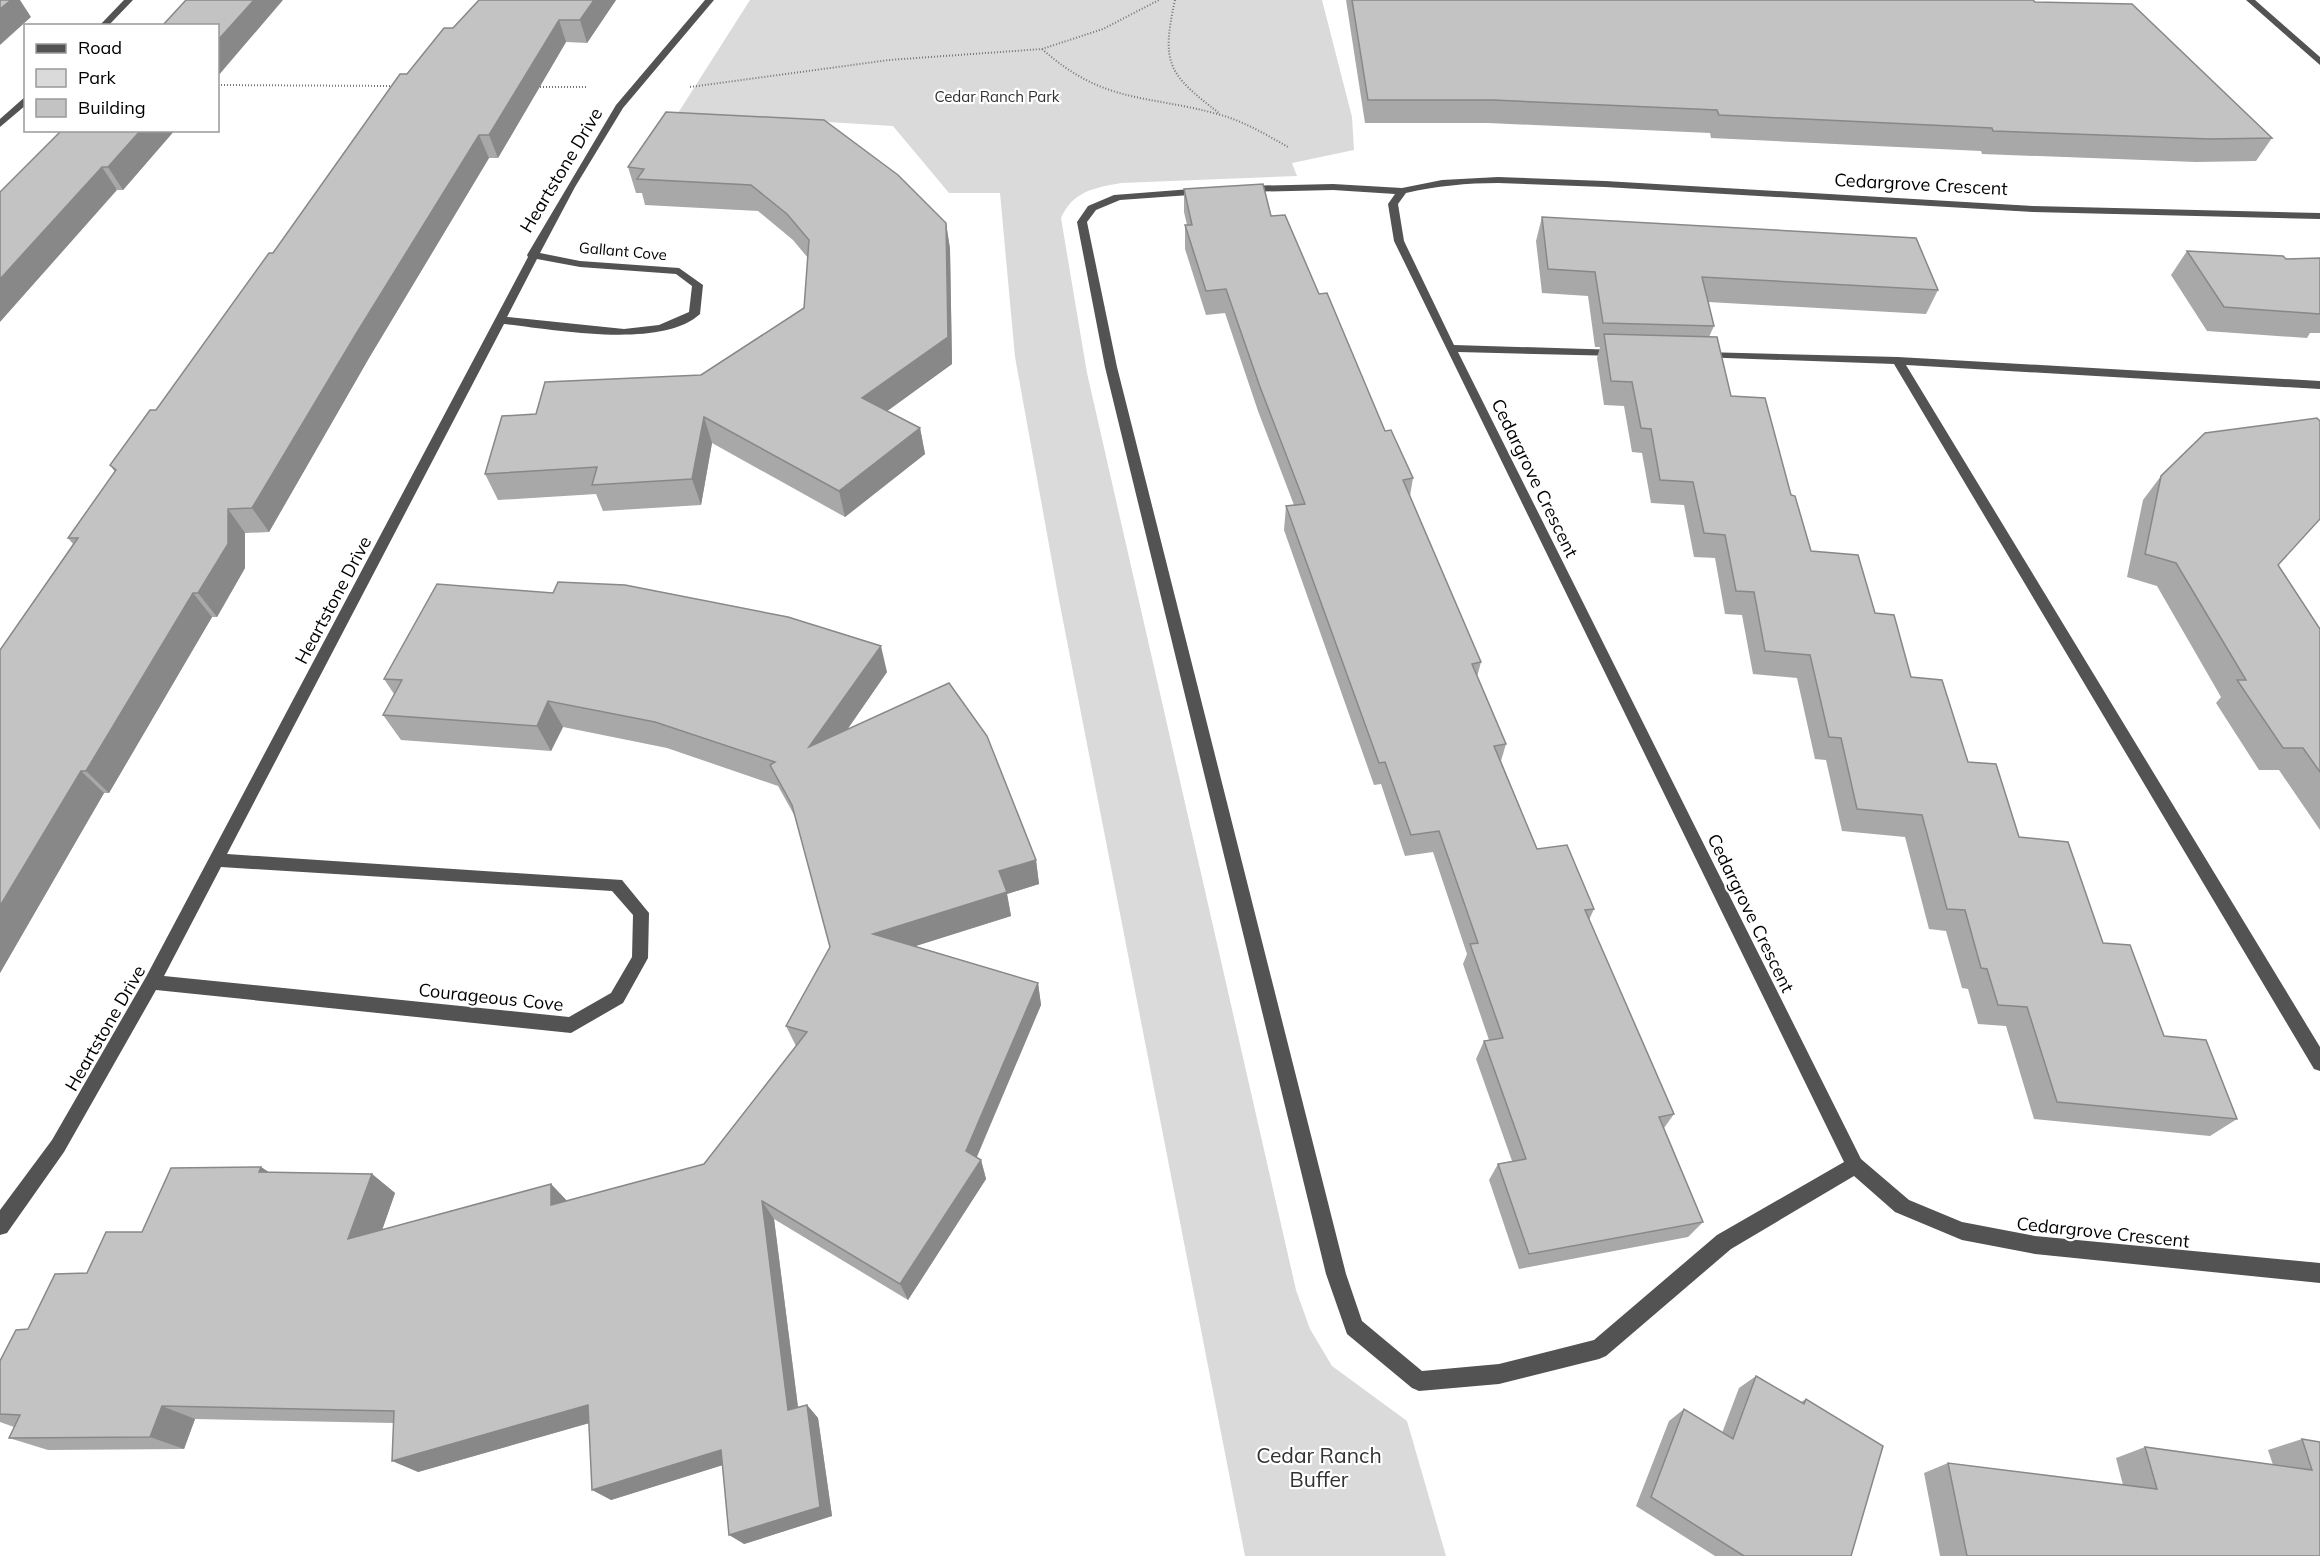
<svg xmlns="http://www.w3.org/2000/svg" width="2320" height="1556" font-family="Mulish,sans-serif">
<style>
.green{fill:#dadada}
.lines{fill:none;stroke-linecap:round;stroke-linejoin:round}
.path{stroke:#757575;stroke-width:2;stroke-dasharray:1 2;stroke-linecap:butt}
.minor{fill:#535353;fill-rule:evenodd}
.wall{fill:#a8a8a8}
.shaded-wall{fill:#888}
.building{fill:#c3c3c3;stroke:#888;stroke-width:1.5}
.labels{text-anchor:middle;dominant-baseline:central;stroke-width:4.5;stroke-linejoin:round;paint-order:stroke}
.far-park-label{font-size:15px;fill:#313131;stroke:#fff}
.far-street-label{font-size:15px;fill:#000;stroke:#fff}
.street-label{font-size:18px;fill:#000;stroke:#fff}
.near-park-label{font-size:21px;fill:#313131;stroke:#fff}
</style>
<rect width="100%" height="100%" fill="#fff"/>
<path class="green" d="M750,0H1322L1352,117L1354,150L1292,163L1297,176L1121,183C1094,188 1073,191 1061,218L1087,373L1296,1290L1310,1329L1332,1366L1407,1421L1446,1556H1245L1059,600L1015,357L1000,193H949L893,126L678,113Z"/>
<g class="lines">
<g class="path">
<path d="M1175,0C1161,64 1168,74 1219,113"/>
<path d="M1042,49C1105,105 1147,94 1221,115C1245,122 1267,135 1288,147"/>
<polyline points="218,85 394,86"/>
<polyline points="537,87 586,87"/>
<polyline points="690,87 889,60 1042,49 1103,29 1159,0"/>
</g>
<g class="minor">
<polygon points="124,0 133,0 108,26 99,26"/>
<path d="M705,0H714L623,108L575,187L540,253L580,261L679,268L703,285L700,314C661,350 553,329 504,324L227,854L622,880L649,913L648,958L623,1003L571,1033L156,990L64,1152L7,1233L0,1235V1210L52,1140L146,977L528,257L527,255L616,105ZM537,259L580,267L676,274L692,286L689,312L659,325L624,329L507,317ZM221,867L612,891L633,915L632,957L611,993L569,1017L164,976Z"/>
<polygon points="2246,0 2255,0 2320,57 2320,65"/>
<polygon points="26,96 26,105 0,127 0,119"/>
<path d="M1498,177L1605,181L2033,206L2320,213V219L2033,212L1605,187L1498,183C1467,183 1436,186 1406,193L1398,204L1404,241L1454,345L1619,350L1625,353L1619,356L1458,352L1861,1159L1909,1200L1962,1222L2035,1236L2320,1263V1283L2035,1254L1962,1240L1895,1212L1854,1176L1731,1249L1606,1356L1599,1359L1499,1384L1419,1391L1412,1388L1347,1334L1326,1274L1105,367L1077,222L1088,206L1114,195L1204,188L1209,191L1204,194L1120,200L1096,210L1087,222L1117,367L1346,1274L1362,1321L1422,1371L1499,1364L1594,1340L1717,1235L1844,1162L1394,241L1388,204L1395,194L1333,190L1243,192L1238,189L1243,186L1333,184L1402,188L1442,180Z"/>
<polygon points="1703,352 1898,357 2320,381 2320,389 1906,365 2320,1047 2320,1071 2314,1069 1894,364 1699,357 1697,355"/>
</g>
</g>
<g class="wall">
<polygon points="479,0 616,0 587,43 566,42 498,158 489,158 369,358 269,532 245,533 245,568 217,617 212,617 109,793 104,793 0,973 0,650 73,544 68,538 115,472 110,465 156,410 407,74 453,28"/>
<polygon points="1346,0 2033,0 2035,2 2272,138 2256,161 2196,162 1982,154 1981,151 1711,138 1710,133 1488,123 1365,123"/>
<polygon points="666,112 946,223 950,249 952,364 887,411 920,428 925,454 845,517 712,443 701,505 603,511 596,494 498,500 485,474 536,414 701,375 804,308 808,258 793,240 758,211 645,205 642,193 636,193 628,167"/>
<polygon points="62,130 175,130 123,190 117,190"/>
<polygon points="1184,189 1271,216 1319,294 1385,431 1413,478 1410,496 1481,662 1477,677 1506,744 1501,761 1537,849 1594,909 1589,920 1674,1114 1664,1128 1703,1222 1688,1237 1519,1269 1489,1180 1498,1164 1512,1161 1476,1059 1484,1041 1489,1040 1463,964 1467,954 1433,852 1405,856 1381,784 1374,785 1284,530 1286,506 1294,505 1258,411 1225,313 1206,315 1185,249 1185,225 1187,225 1184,212"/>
<polygon points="1542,217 1938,290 1926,314 1708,302 1714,326 1709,337 1731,396 1791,495 1811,551 1875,613 1911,677 2019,837 2103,943 2164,1036 2237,1119 2210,1136 2034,1119 2006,1026 1978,1024 1968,989 1962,988 1946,931 1929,929 1905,837 1842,831 1826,760 1815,759 1797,678 1753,674 1742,615 1725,614 1715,558 1694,557 1684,505 1651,503 1642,453 1632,452 1624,406 1604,405 1597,358 1600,347 1595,347 1588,296 1542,293 1536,241"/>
<polygon points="2187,251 2286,259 2320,258 2320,333 2310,333 2307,338 2207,331 2171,275"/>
<polygon points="2161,476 2278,565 2320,629 2320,830 2279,770 2259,770 2216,703 2221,697 2157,586 2127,577 2143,500"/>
<polygon points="887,672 847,730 1036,860 1039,884 1007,894 1011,916 915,946 1038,983 1041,1005 977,1157 981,1160 986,1179 908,1300 774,1219 798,1407 807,1405 818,1418 832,1516 744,1544 722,1465 611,1500 589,1423 418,1472 394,1423 195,1419 184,1449 48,1450 9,1438 14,1427 0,1422 0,1361 28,1329 87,1273 142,1232 261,1167 270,1173 372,1174 395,1193 382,1230 551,1184 567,1201 704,1164 796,1046 786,1026 830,947 797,820 778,786 667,748 563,727 551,751 401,740 383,715 394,694 384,679"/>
<polygon points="1756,1376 1801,1402 1806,1399 1851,1556 1715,1556 1636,1506 1669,1421 1684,1409 1722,1433 1739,1388"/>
<polygon points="2302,1439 2320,1442 2320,1556 1940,1556 1924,1473 1948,1463 2123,1485 2116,1458 2145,1447 2273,1465 2268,1450"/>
</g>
<g class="shaded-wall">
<polygon points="11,0 20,0 31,17 0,45 0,9"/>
<polygon points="254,0 283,0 218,76 218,40"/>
<polygon points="594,0 616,0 587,43 580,20"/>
<polygon points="559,20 566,42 498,158 489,135"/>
<polygon points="141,130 175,130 123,190 108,167"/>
<polygon points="479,135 489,158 369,358 269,532 252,508 356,334"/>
<polygon points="102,167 117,190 0,322 0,279"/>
<polygon points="946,223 950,249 952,364 868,425 862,398"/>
<polygon points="704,417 712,443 701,505 692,479"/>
<polygon points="920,428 925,454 845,517 839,491"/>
<polygon points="228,509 245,533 245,568 217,617 198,593"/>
<polygon points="193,593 212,617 109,793 86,771"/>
<polygon points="881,646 887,672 817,773 809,747"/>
<polygon points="548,701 563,727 551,751 537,726"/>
<polygon points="81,771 104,793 0,973 0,906"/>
<polygon points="1036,860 1039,884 1007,894 1011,916 881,957 873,934 999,871"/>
<polygon points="1038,983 1041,1005 971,1170 966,1151"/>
<polygon points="981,1160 986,1179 908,1300 900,1284"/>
<polygon points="261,1167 288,1185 259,1172"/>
<polygon points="372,1174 395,1193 373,1256 348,1239"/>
<polygon points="551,1184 569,1203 551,1205"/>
<polygon points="762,1201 774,1219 800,1423 788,1410"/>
<polygon points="588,1405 607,1418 418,1472 392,1461"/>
<polygon points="807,1405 818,1418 832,1516 744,1544 729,1535"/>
<polygon points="162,1406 195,1419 184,1449 150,1437"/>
<polygon points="721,1450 736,1461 611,1500 592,1490"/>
</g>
<g class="building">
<polygon points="0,0 11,0 0,9"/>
<polygon points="186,0 254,0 218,40 218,26 162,26"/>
<polygon points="479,0 594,0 580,20 559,20 489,135 479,135 356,334 252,508 228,509 228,544 198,593 193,593 86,771 81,771 0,906 0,650 78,538 68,538 116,470 110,465 150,410 156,410 269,253 273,253 400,74 407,74 444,28 453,28"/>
<polygon points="1352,0 2033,0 2035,2 2132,4 2272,138 2210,139 1993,131 1992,128 1719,115 1717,110 1493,100 1368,100"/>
<polygon points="666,112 824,120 898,175 946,223 948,337 862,398 920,428 839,491 704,417 692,479 592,485 597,467 485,474 502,416 536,414 545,382 701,375 804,308 809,240 787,214 751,185 637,179 644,169 628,167"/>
<polygon points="62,130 141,130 108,167 102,167 0,279 0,192"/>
<polygon points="1263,184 1271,216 1285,215 1319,294 1327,293 1385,431 1391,430 1413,478 1403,480 1481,662 1472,664 1506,744 1494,746 1537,849 1567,845 1594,909 1585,910 1674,1114 1659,1117 1703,1222 1529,1254 1498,1164 1526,1159 1484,1041 1503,1038 1470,944 1478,943 1439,831 1411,835 1385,762 1379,763 1286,506 1305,504 1260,387 1226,289 1206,291 1185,225 1192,225 1184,189"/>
<polygon points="1542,217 1916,238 1938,290 1702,277 1714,326 1603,323 1595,272 1548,269"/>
<polygon points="2187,251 2283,256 2286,259 2320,258 2320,314 2224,307"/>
<polygon points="1604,334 1717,337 1731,396 1765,398 1791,495 1795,496 1811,551 1858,555 1875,613 1894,615 1911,677 1942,680 1968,762 1996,764 2019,837 2068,842 2103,943 2130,945 2164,1036 2206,1040 2237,1119 2057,1102 2027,1007 1998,1005 1987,969 1981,968 1965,910 1947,909 1922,815 1857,809 1841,738 1829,737 1810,655 1765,651 1754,592 1736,591 1725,535 1704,533 1693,482 1660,480 1651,429 1641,428 1632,382 1611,381"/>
<polygon points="2317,418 2320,421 2320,519 2278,565 2320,629 2320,772 2303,748 2283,748 2237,680 2246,680 2176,563 2145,554 2161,476 2205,433"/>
<polygon points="558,582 625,585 788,617 881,646 809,747 949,683 987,736 1036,860 999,871 1007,892 873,934 1038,983 966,1151 981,1160 900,1284 762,1201 788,1410 807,1405 820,1507 729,1535 721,1450 592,1490 588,1405 392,1461 394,1411 162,1406 150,1437 9,1438 20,1415 0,1414 0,1361 16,1330 28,1329 55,1274 87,1273 106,1232 142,1232 171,1168 261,1167 259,1172 372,1174 348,1239 551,1184 551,1205 704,1164 807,1032 786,1026 830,947 792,805 770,765 775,762 655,722 548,701 537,726 383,715 402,680 384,679 437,584 553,593"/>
<polygon points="1756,1376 1804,1404 1806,1399 1883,1446 1851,1556 1744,1556 1651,1497 1684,1409 1733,1439"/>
<polygon points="2302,1439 2320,1442 2320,1556 1967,1556 1948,1463 2157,1489 2145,1447 2312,1470"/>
</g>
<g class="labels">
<g class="far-park-label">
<text x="997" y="96">Cedar Ranch Park</text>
</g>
<g class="far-street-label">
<text transform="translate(623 251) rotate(5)">Gallant Cove</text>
</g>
<g class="street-label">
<text transform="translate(561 170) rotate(-59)">Heartstone Drive</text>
<text transform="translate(1921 184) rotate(3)">Cedargrove Crescent</text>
<text transform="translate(1535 478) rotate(64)">Cedargrove Crescent</text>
<text transform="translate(333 600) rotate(-62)">Heartstone Drive</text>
<text transform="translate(1751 913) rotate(64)">Cedargrove Crescent</text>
<text transform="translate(491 997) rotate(6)">Courageous Cove</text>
<text transform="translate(105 1028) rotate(-60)">Heartstone Drive</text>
<text transform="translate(2103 1232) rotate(6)">Cedargrove Crescent</text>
</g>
<g class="near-park-label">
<text x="1319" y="1455">Cedar Ranch<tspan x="1319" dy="24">Buffer</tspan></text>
</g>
</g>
<rect x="24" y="24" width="195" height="108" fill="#ffffff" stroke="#999999" stroke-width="1.5"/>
<rect x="36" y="44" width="30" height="9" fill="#535353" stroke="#999999" stroke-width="1.5"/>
<text x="78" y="54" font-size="18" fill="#000000">Road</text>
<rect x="36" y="69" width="30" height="18" fill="#dadada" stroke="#999999" stroke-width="1.5"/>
<text x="78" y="84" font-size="18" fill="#000000">Park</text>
<rect x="36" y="99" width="30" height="18" fill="#c3c3c3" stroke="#999999" stroke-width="1.5"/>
<text x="78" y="114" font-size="18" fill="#000000">Building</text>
</svg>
